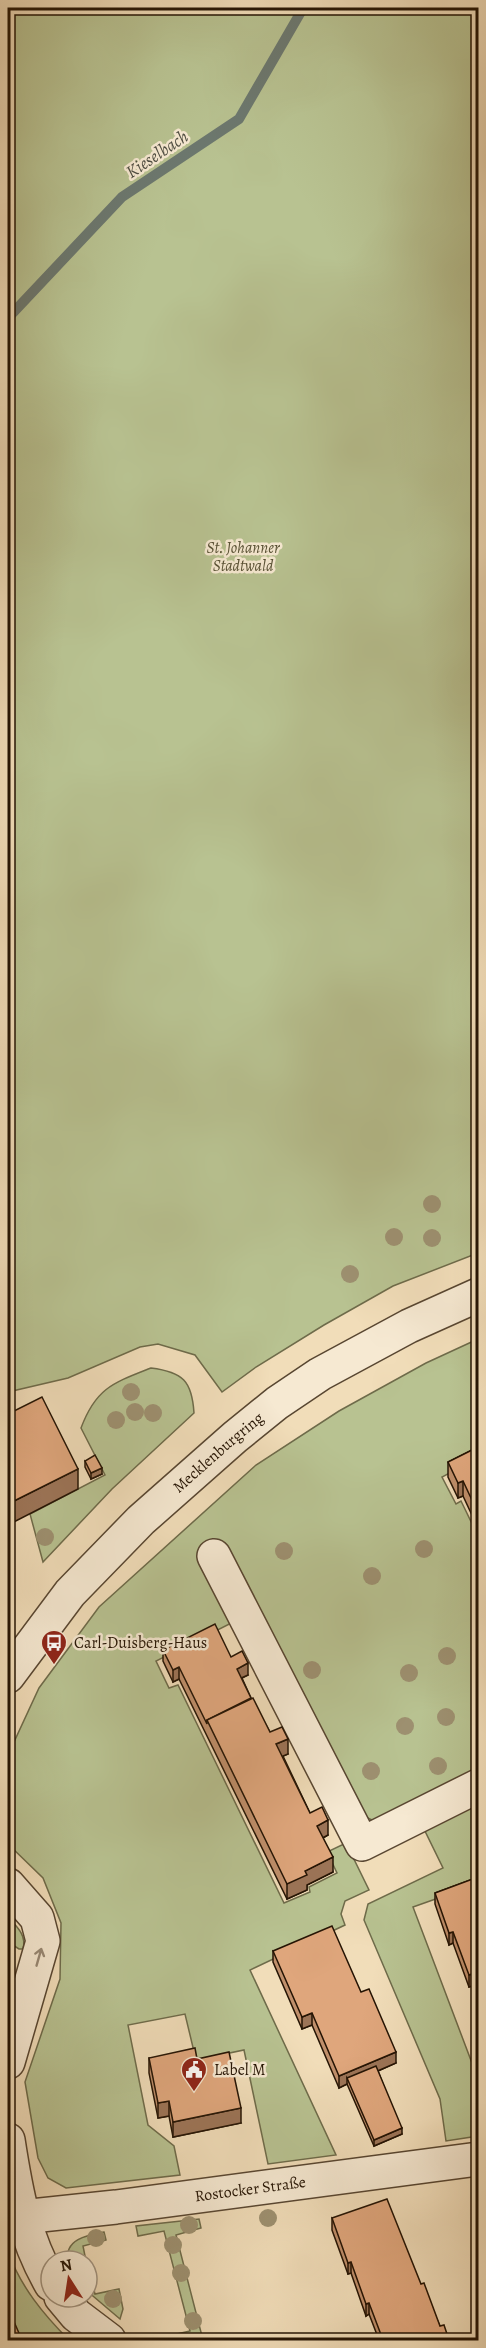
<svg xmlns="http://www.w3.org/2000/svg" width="486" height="2348" font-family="Alegreya,serif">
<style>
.green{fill:#b8c291;stroke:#6e6b4a;stroke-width:1.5}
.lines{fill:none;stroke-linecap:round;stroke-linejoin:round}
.stream{stroke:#6c786f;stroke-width:10}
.minor-casing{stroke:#584631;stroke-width:36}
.minor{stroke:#f6e9d2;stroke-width:33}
.tree{fill:#9d9070}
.wall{fill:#c08f6b;stroke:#251404;stroke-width:1.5}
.shaded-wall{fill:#9c7457;stroke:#251404;stroke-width:1.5}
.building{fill:#dfa67c;stroke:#251404;stroke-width:1.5}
.oneway{stroke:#988975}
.labels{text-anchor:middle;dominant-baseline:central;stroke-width:5;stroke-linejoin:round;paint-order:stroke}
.park-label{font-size:16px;font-style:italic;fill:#585135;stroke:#f6e9d2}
.street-label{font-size:16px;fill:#251404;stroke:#f6e9d2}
.poi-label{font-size:16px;fill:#251404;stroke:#f6e9d2;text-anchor:start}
.water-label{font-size:18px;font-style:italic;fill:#4f4e43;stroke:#f6e9d2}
</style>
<rect width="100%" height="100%" fill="#f1ddb9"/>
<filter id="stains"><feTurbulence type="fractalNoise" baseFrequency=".00333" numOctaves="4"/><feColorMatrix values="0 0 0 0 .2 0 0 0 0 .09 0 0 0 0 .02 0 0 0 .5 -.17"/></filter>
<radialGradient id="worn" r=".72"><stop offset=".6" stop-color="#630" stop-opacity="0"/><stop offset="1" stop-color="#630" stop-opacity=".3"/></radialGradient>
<g class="green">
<polygon points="8,8 478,8 478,1253 393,1286 324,1325 256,1367 222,1392 195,1355 158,1344 140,1347 68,1378 8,1392"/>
<polygon points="478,1339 478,1458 442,1477 456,1504 461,1501 478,1536 478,1774 388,1820 372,1820 359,1814 253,1612 156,1661 169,1688 178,1685 284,1903 310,1892 309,1887 337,1873 327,1852 346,1843 369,1890 345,1901 341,1914 345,1925 250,1970 336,2155 268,2164 244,2050 196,2060 185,2014 128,2025 148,2125 174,2146 180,2175 66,2188 48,2178 38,2158 25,2082 60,1979 61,1923 43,1878 8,1844 8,1755 39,1688 99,1607 256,1465 339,1411 426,1363"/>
<path d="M151,1368C183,1372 192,1381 194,1413L112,1489L43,1562L30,1514L105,1475L81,1428C96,1388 113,1383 151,1368Z"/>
<polygon points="478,1799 478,1884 413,1907 478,2079 478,2136 446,2141 440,2099 364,1920 368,1904 443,1868 423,1827"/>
<path d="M8,1917C16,1926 27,1935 23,1949H19L8,1942Z"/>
<polygon points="199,2219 201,2228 176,2235 203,2340 160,2340 159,2338 190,2331 164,2231 138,2236 136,2226"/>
<path d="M104,2232L106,2240L83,2246L86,2261H68C64,2239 88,2235 104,2232Z"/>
<path d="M8,2252C21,2287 43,2314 69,2340H20L8,2314Z"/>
<polygon points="87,2263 95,2294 119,2289 123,2309 120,2319 87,2291"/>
</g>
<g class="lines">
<polyline class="stream" points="8,318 122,197 239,119 302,10 310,8"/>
<defs>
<g id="minor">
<polyline points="214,1556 362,1844 478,1786"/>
<path id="s1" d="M8,1676L70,1593L141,1520L235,1437L277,1403L320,1374L409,1326L478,1295"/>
<polyline points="8,1885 37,1918 43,1941 8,2062"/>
<path d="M8,2140C16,2192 24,2237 51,2284"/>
<path id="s2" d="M22,2217L116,2207L478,2159"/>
<polyline points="61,2297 76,2315 109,2340"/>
</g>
</defs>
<use href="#minor" class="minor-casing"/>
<use href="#minor" class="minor"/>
</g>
<g class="tree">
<circle cx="432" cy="1204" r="9"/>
<circle cx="394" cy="1237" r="9"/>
<circle cx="432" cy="1238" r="9"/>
<circle cx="350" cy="1274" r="9"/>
<circle cx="131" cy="1392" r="9"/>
<circle cx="135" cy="1412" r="9"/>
<circle cx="153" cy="1413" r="9"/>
<circle cx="116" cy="1420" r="9"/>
<circle cx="45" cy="1537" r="9"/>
<circle cx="424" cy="1549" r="9"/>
<circle cx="284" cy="1551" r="9"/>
<circle cx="372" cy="1576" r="9"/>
<circle cx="447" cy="1656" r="9"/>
<circle cx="312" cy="1670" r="9"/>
<circle cx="409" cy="1673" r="9"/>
<circle cx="446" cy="1717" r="9"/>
<circle cx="405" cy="1726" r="9"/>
<circle cx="438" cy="1766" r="9"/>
<circle cx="371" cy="1771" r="9"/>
<circle cx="268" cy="2218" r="9"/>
<circle cx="189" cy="2225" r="9"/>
<circle cx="96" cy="2238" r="9"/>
<circle cx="173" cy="2245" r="9"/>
<circle cx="181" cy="2273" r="9"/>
<circle cx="113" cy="2299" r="9"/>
<circle cx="193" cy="2321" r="9"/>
</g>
<g class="wall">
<polygon points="478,1447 478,1528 463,1496 458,1498 448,1477 448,1462"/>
<polygon points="85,1461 102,1474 91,1479 85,1467"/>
<polygon points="163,1650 231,1657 248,1675 242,1678 251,1698 270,1732 288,1754 283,1756 310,1813 328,1835 323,1838 333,1872 307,1885 307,1890 287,1899 179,1679 173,1682 163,1661"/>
<polygon points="478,1877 478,2003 472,1986 469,1987 453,1943 449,1945 435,1904 435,1893"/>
<polygon points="273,1951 361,1992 396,2063 378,2071 402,2134 374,2146 347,2084 339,2088 312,2025 302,2029 273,1962"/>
<polygon points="149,2058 197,2059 241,2123 173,2137 169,2116 158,2118 149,2073"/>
<polygon points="332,2218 421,2284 440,2326 449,2340 379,2340 369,2314 366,2316 351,2273 348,2274 332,2230"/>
<polygon points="478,2221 478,2257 472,2228 472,2222"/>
</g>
<g class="shaded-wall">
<polygon points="102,1468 102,1474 91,1479 91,1473"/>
<polygon points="78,1469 78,1489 8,1525 8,1504"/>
<polygon points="463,1481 463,1496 458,1498 458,1483"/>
<polygon points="248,1663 248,1675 237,1680 237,1669"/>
<polygon points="179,1667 179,1679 173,1682 173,1670"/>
<polygon points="288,1739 288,1754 276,1759 276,1744"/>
<polygon points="328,1820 328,1835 317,1841 317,1826"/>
<polygon points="333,1857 333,1872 307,1885 307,1890 287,1899 287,1884 305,1871"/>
<polygon points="453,1932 453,1943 449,1945 449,1933"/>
<polygon points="472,1974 472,1986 469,1987 469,1975"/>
<polygon points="312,2013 312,2025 302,2029 302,2017"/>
<polygon points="396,2052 396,2063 350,2083 347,2078 347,2084 339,2088 339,2076"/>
<polygon points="169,2101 169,2116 158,2118 158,2103"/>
<polygon points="241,2108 241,2123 173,2137 173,2122"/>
<polygon points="402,2128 402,2134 374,2146 374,2140"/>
<polygon points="351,2262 351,2273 348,2274 348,2263"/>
<polygon points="369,2303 369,2314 366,2316 366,2304"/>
</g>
<g class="building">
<polygon points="42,1397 78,1469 8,1504 8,1414"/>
<polygon points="478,1447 478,1513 463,1481 458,1483 448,1462"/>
<polygon points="95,1455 102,1468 91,1473 85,1461"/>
<polygon points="215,1624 231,1657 242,1651 248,1663 237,1669 251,1698 207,1720 207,1724 179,1667 173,1670 163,1650"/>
<polygon points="253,1698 270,1732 282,1727 288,1739 276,1744 310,1813 322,1807 328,1820 317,1826 333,1857 305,1871 307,1875 287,1884 207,1720"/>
<polygon points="478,1877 478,1992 472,1974 469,1975 453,1932 449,1933 435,1893"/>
<polygon points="332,1926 361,1992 369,1989 396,2052 339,2076 312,2013 302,2017 273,1951"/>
<polygon points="195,2048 197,2059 229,2052 241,2108 173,2122 169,2101 158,2103 149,2058"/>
<polygon points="376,2066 402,2128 374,2140 347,2078"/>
<polygon points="387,2199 421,2284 424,2283 440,2326 444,2325 449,2340 383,2340 369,2303 366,2304 351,2262 348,2263 332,2218"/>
<polygon points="478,2221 478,2251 472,2222"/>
<polygon points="8,2308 22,2340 8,2340"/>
</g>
<defs><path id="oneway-shaft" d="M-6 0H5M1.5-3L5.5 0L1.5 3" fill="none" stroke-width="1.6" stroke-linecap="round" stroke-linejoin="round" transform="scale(1.5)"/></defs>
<use class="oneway" href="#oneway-shaft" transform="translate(39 1957) rotate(-74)"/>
<defs>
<symbol id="bus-pin" viewBox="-11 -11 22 30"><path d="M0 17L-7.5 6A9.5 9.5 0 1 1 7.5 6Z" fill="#8f2418" stroke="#f6e9d2"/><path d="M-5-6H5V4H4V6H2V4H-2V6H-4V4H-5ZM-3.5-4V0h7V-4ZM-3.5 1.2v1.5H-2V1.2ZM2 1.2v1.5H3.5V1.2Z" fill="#fff"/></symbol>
<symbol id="civic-pin" viewBox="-11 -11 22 30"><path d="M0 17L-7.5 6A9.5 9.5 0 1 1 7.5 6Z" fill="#8f2418" stroke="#f6e9d2"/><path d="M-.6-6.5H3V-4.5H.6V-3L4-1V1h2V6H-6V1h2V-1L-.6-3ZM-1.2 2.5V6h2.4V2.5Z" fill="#fff"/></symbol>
</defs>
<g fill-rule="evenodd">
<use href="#bus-pin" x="39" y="1628" width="30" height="40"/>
<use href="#civic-pin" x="179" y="2055" width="30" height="40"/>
</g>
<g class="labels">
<g class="park-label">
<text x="243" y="548">St. Johanner<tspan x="243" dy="18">Stadtwald</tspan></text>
</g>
<g class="street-label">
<text stroke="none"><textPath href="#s1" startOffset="308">Mecklenburgring</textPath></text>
<text stroke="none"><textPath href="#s2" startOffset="230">Rostocker Straße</textPath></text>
</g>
<g class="poi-label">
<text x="74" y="1643">Carl-Duisberg-Haus</text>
<text x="214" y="2070">Label M</text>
</g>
<g class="water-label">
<text transform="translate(157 154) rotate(-34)">Kieselbach</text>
</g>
</g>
<rect width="486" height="2348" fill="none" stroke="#f1ddb9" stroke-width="30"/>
<rect x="9" y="9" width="468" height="2330" fill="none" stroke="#251404" stroke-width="3"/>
<rect x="15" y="15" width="456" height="2318" fill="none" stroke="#251404" stroke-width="1.5"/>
<g transform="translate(69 2279) rotate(348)"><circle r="28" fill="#f6e9d2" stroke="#a29480" stroke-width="1.5"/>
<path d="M0-4.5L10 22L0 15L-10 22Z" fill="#8f2418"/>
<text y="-9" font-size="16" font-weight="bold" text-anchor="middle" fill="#251404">N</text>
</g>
<rect width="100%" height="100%" filter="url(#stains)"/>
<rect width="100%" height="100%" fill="url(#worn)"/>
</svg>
